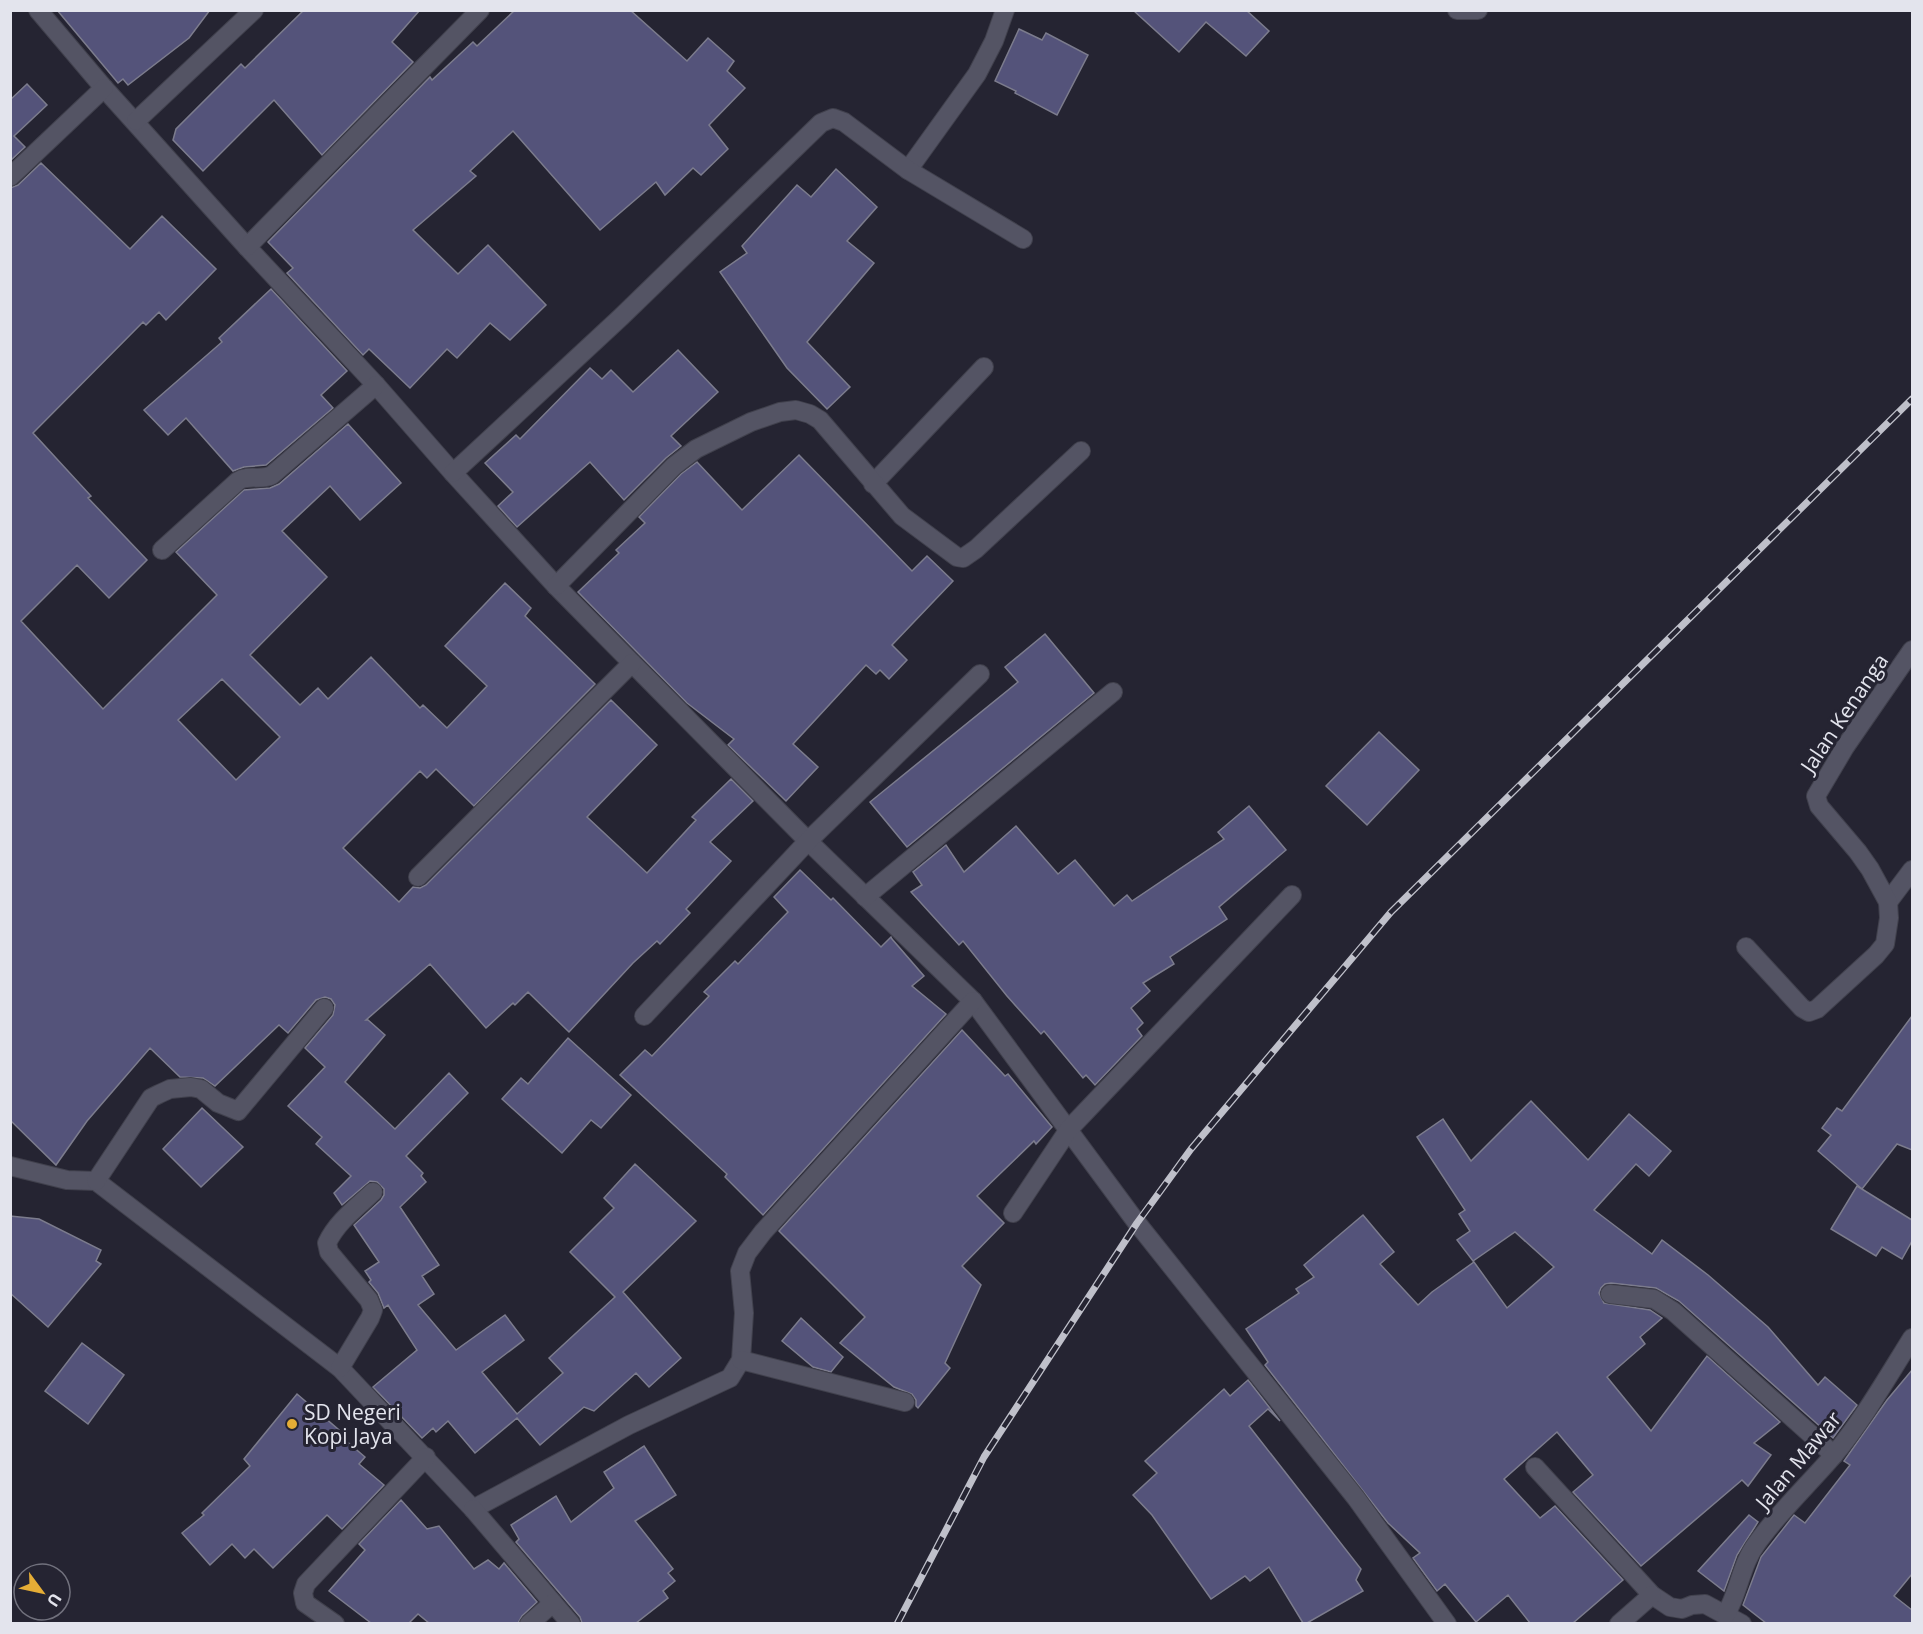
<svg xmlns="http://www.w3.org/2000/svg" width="1923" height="1634" font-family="'Open Sans',sans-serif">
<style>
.building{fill:#54537a;stroke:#7c7c8d;stroke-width:1.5;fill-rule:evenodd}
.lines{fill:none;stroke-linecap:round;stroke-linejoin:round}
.minor-casing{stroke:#41414d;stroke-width:20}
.minor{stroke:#545464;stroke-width:18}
.rail-casing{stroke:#bfc0ca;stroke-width:7}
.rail{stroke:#252432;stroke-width:4.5;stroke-dasharray:14;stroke-linecap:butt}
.poi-dot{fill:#e5ad36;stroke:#252432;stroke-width:2}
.labels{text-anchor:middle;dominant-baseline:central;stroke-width:6;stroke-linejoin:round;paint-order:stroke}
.street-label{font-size:21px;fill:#e3e4ed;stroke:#252432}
.poi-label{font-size:21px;fill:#e3e4ed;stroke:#252432;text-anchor:start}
</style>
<rect width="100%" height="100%" fill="#252432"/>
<g class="building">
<polygon points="57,10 210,10 189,38 128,85 123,79 118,83"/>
<polygon points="304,10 420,10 392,42 413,62 322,155 274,100 203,171 173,140 176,129 241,64 245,68"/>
<polygon points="515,10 630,10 687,61 708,38 734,61 727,71 745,88 709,125 728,149 701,175 693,168 665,195 656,182 600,230 513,131 470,171 476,176 413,230 458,274 488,245 546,305 510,340 490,323 457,358 447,349 410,388 369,349 363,355 287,273 293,268 268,242 430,77 432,80 473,42 477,46"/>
<polygon points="1133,10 1246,10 1269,31 1246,56 1206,22 1179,52"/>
<polygon points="1019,29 1042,40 1046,33 1088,55 1057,115 1015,93 1016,91 995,81"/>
<polygon points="27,84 47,105 14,136 25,147 10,161 10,100"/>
<path d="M41,163L130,249L162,216L216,269L166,320L159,312L146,325L143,322L33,433L91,496L88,498L147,560L109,598L77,565L21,621L103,709L217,595L176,552L244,490L270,488L279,484L348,424L401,483L360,520L330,486L282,531L327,577L250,655L300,705L318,688L328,699L371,657L420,708L423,705L447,728L487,686L445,646L505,583L531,608L525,616L595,684L474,806L436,769L427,778L420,771L343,848L399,902L413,887L420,888L426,885L611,700L657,745L587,817L647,873L696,820L692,817L731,779L753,801L710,842L731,861L686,909L690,913L660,944L657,941L633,963L569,1032L528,992L515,1005L513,1003L486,1028L430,964L366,1020H368L385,1035L345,1082L395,1129L449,1073L468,1093L406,1156L423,1173L421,1176L426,1182L400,1207L439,1265L422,1276L434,1294L418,1305L456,1350L505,1315L524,1340L482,1372L517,1414L563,1373L549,1358L615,1297L570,1252L614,1208L604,1198L635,1164L696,1221L623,1292L681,1358L649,1387L636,1373L594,1411L584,1407L540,1445L517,1418L475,1453L448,1421L436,1432L433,1428L422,1438L373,1387L417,1350L388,1305L384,1308L378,1293L369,1282L371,1280L365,1271L379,1262L354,1225L381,1200L384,1195V1189L377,1182L370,1181L342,1205L334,1193L351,1176L316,1144L322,1137L288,1106L325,1067L305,1048L333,1015L335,1005L331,999L325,997L316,1000L288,1033L279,1025L215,1086L203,1078L180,1077L150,1048L87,1121L56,1165L10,1120V188L18,185ZM222,679L280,737L236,780L178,720Z"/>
<polygon points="836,169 877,207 847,241 874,263 807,342 850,387 827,409 787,368 720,272 747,253 742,246 797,185 811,197"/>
<polygon points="271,289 347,371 321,395 333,408 266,465 244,467 233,471 186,418 168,435 144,410 222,342 219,338"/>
<polygon points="678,350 718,392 671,436 681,446 666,458 624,500 590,462 517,527 498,506 513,492 485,463 516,435 520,439 590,368 602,379 611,370 633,392"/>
<polygon points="799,455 912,571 927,556 953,581 892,645 907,660 889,679 880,670 876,674 866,665 793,744 818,767 786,801 728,745 734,739 687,703 578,592 619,553 616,550 645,523 639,517 681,474 697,462 742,510"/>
<polygon points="1045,634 1094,693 907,847 870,802 1018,682 1005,667"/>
<polygon points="1379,732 1419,770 1367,825 1326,786"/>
<polygon points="1249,806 1286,850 1219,907 1227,919 1170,957 1174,964 1143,983 1150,991 1131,1008 1143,1023 1137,1029 1142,1036 1095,1085 1086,1075 1083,1078 1044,1031 1041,1034 1007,996 963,941 959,945 911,892 922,885 913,872 946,845 964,872 1016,826 1058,874 1075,860 1114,906 1127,895 1132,901 1224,839 1218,832"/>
<polygon points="800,870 831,900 833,898 881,947 891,937 892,939 924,976 912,986 946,1014 763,1215 725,1177 727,1174 620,1075 645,1050 652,1056 709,996 704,992 735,961 738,964 788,912 774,897"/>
<polygon points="1912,1016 1912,1150 1897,1144 1862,1189 1818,1151 1831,1135 1822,1128 1837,1108 1842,1111"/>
<polygon points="962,1030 1005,1076 1008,1074 1052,1127 1036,1144 1034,1141 977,1196 1004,1223 962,1266 981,1285 945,1363 950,1368 918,1408 916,1406 916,1400 912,1394 894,1387 840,1343 865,1317 779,1231"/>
<polygon points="568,1038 631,1095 601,1128 591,1120 562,1153 502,1099 521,1078 528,1084"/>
<polygon points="1531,1101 1588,1160 1629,1114 1671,1151 1649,1176 1636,1164 1594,1210 1652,1254 1662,1240 1708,1275 1768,1327 1818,1385 1825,1377 1857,1405 1833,1438 1679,1301 1656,1288 1611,1283 1605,1284 1601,1288 1599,1293 1604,1303 1650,1310 1662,1318 1640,1337 1645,1344 1607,1377 1651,1431 1707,1356 1780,1422 1754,1443 1771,1455 1748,1486 1742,1480 1641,1566 1573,1492 1593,1475 1557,1432 1504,1479 1540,1518 1555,1506 1623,1580 1573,1623 1530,1623 1508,1595 1476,1622 1445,1584 1437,1591 1413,1558 1420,1553 1388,1523 1265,1365 1268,1362 1246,1329 1299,1293 1296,1289 1314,1277 1304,1265 1363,1215 1394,1252 1380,1264 1418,1305 1432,1292 1474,1262 1507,1308 1554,1267 1515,1232 1473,1261 1457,1240 1470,1231 1459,1214 1465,1210 1417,1137 1443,1119 1471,1161"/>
<polygon points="202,1108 243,1147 201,1187 163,1149"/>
<polygon points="1857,1186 1912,1220 1912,1241 1902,1259 1882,1247 1876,1256 1831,1229"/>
<polygon points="10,1216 39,1219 101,1250 96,1261 101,1264 48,1327 10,1293"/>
<polygon points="801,1318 843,1357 831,1372 813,1367 782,1341"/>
<polygon points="82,1343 124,1375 88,1424 45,1391"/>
<polygon points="1912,1370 1912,1574 1894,1596 1912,1610 1912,1623 1766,1623 1743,1605 1761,1557 1794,1515 1805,1523 1850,1465 1844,1461 1887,1400"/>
<polygon points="1248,1380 1280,1421 1268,1409 1249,1426 1361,1569 1356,1580 1363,1591 1307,1623 1303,1623 1269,1567 1250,1581 1245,1576 1211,1599 1152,1515 1133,1495 1157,1473 1145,1461 1224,1389 1230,1396"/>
<polygon points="297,1394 339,1430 337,1433 365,1457 359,1464 384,1485 342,1529 327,1515 273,1568 254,1549 245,1558 232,1544 210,1565 182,1533 204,1515 202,1513 250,1466 244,1459"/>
<polygon points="644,1446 676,1495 635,1521 673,1569 668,1573 675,1581 663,1591 668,1598 636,1623 582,1623 580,1617 516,1542 519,1539 511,1525 556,1496 571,1522 614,1488 604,1472"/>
<polygon points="401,1500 427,1529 439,1526 474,1569 488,1560 499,1569 504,1563 537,1602 522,1616 518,1623 429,1623 418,1614 409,1623 371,1623 329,1591 365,1550 359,1544"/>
<polygon points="1749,1515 1758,1522 1737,1555 1724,1591 1698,1571"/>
</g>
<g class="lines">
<defs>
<g id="minor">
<polyline points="38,10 104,88 247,247 376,385 453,473 556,586 808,841 973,1001 1137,1223 1356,1498 1447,1624"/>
<polyline points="1457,10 1478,10"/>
<polyline points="136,121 254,10"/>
<polyline points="908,170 977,74 994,41 1005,10"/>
<polyline points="10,177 104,88"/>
<polyline points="247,247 480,10"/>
<polyline points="453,473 621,317 821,123 833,118 844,122 908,170 1023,239"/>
<polyline points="873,484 984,367"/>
<path d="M162,550L238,481C249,474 261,481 272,475L376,385"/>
<polyline points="556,586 674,466 696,449 751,422 780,412 796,410 810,414 820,420 902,516 957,557 963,558 976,549 1081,451"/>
<polyline points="418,877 632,663"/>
<polyline points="865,897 1113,692"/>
<polyline points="1888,902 1912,870"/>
<polyline points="1746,947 1802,1008 1809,1012 1817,1009 1876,955 1885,944 1889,918 1888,902 1870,869 1858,852 1819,806 1816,796 1845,747 1912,650"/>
<polyline points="644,1016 808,841 980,674"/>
<polyline points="10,1166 67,1180 96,1181 340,1368 473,1509 629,1425 730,1378 741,1360 744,1313 740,1271 747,1253 763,1232 973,1001"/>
<polyline points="96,1181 151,1098 159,1094 170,1089 191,1087 201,1089 218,1103 238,1111 324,1008"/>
<polyline points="1013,1213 1069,1129 1292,895"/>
<polyline points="1610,1294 1654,1299 1673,1311 1834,1455"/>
<polyline points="741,1360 905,1402"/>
<path d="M340,1368L370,1318L373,1310L369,1300L329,1252L327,1243C337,1222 356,1208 373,1192"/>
<polyline points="1535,1467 1652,1595 1670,1607 1682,1609 1692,1605 1705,1604 1742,1624"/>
<polyline points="473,1509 571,1624"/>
<path d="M1726,1614C1739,1592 1741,1564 1757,1543C1777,1514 1809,1484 1833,1456C1863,1420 1887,1378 1912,1338"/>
<polyline points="335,1624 305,1603 303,1593 306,1584 426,1457"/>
<polyline points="529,1624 553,1603"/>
<polyline points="1619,1624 1652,1595"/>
</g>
</defs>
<use href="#minor" class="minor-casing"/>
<use href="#minor" class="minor"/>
<defs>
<polyline id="rail" points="897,1624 984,1457 1137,1223 1191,1149 1391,912 1912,399"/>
</defs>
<use href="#rail" class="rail-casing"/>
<use href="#rail" class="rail"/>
</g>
<circle class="poi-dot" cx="292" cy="1424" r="6"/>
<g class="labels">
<g class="street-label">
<text transform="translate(1844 713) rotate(-56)">Jalan Kenanga</text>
<text transform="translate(1798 1460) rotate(-50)">Jalan Mawar</text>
</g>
<g class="poi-label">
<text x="304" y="1412">SD Negeri<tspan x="304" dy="24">Kopi Jaya</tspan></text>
</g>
</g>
<rect width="1923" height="1634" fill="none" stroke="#e3e4ed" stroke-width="24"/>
<g transform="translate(42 1592) rotate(123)"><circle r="28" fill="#252432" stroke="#71717d" stroke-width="1.5"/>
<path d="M0-4.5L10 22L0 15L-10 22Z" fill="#e5ad36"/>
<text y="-9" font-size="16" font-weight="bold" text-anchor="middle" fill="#e3e4ed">U</text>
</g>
</svg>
